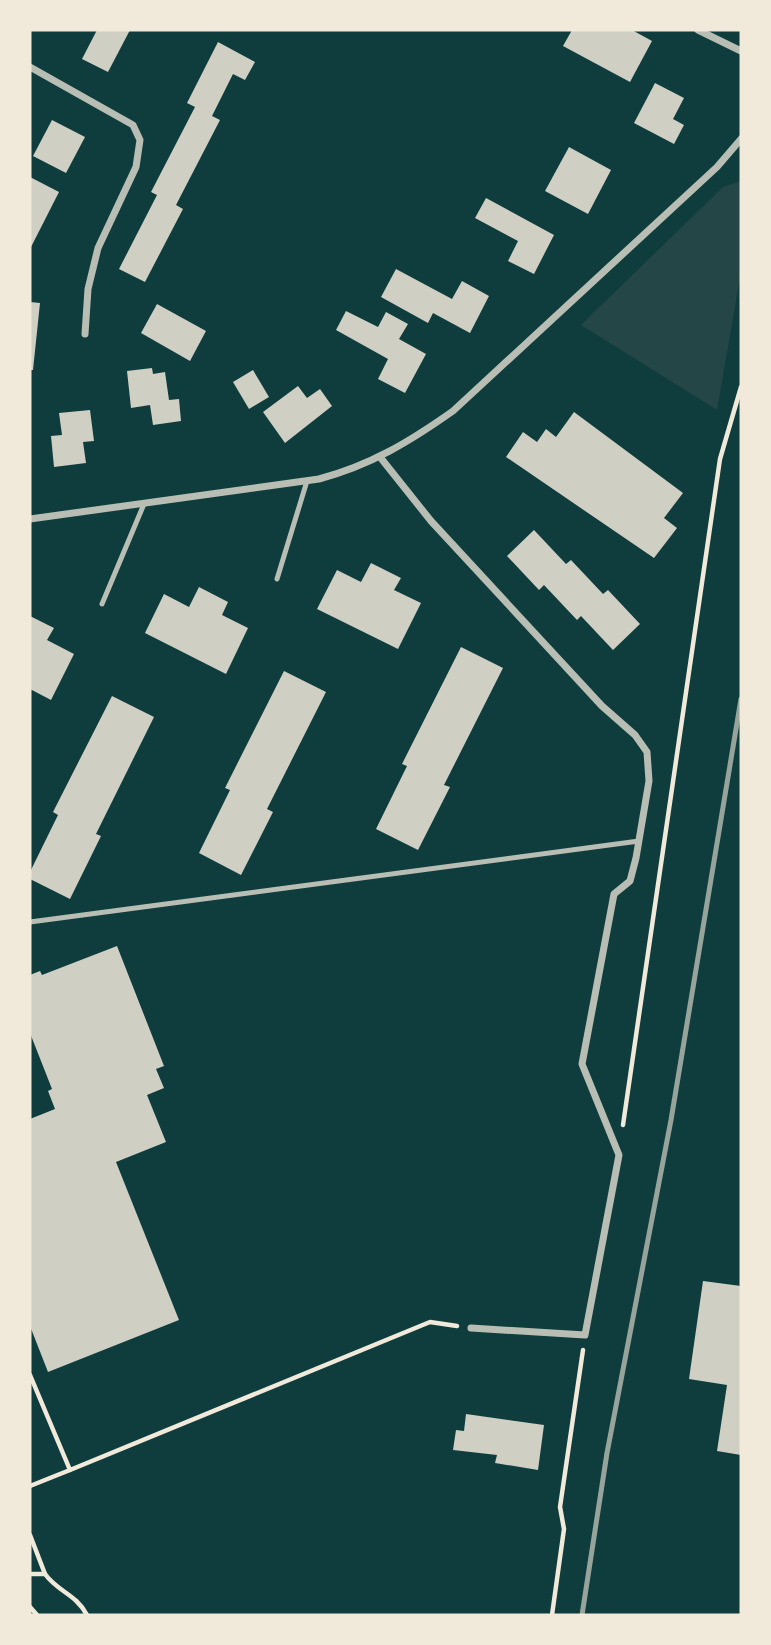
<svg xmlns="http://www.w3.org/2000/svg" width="771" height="1645" font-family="Montserrat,sans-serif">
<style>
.green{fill:#244646}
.building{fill:#cfcfc3}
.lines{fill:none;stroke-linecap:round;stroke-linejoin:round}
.path{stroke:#f1e9da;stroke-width:4.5}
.service{stroke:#b8beb3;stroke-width:5}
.minor{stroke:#b8beb3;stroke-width:7}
.rail{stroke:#97a49c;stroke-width:5}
</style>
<rect width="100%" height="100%" fill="#0f3d3e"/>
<polygon class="green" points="741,181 741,272 717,410 581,325 723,187"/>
<g class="building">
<polygon points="97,30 130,30 108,72 82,59"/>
<polygon points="572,30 632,30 652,41 630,82 563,46"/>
<polygon points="218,42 255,62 245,80 233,74 212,116 220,120 176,205 183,209 145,282 119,269 157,195 151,192 195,107 187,103"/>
<polygon points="655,83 684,98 673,119 684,125 674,144 634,123"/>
<polygon points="52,120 85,137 66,173 33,156"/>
<polygon points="569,147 611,170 588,214 545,191"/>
<polygon points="30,177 59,192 30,249"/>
<polygon points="486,198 554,235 534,274 508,261 518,241 475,218"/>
<polygon points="396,269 452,299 462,281 489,296 470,333 433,313 428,323 381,297"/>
<polygon points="30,302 40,303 33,370 30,370"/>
<polygon points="157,304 206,331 190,361 141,333"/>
<polygon points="346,311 378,327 386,312 408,324 399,339 426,354 405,393 378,379 388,359 336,330"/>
<polygon points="152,368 153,374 165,372 169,400 179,399 181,421 153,425 150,405 131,408 127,371"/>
<polygon points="253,370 269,397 249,409 233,382"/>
<polygon points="298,386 307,398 320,389 332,406 285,443 263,412"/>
<polygon points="90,410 94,441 83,442 86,463 54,467 51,436 62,435 59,413"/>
<polygon points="574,412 683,493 664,518 677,528 654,558 506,457 523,432 537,442 546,429 556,437"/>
<polygon points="534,530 566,564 571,560 603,594 608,590 640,624 613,650 581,616 577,620 544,585 539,590 507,556"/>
<polygon points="371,563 401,578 394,590 421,603 398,649 317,609 337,570 361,582"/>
<polygon points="199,587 228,602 222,615 248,628 226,674 145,633 164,594 189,607"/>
<polygon points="30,616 54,628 47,640 74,654 51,700 30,689"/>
<polygon points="461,647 503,668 444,785 450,787 418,850 376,829 407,766 402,764"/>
<polygon points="284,671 326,692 267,809 273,812 241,875 199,853 230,790 225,788"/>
<polygon points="112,696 154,717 96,834 101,836 70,899 30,879 30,872 58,815 53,812"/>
<polygon points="117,946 164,1066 156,1069 164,1088 147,1095 166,1142 116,1162 179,1320 48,1372 30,1326 30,1119 55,1109 48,1091 52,1089 30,1033 30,975 40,971 42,975"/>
<polygon points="703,1281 741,1286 741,1455 717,1451 727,1385 689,1379"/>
<polygon points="466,1414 544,1425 538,1470 495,1463 497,1455 453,1450 456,1430 464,1431"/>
</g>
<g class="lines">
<g class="path">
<polyline points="623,1125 720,459 741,387"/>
<polyline points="30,1375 70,1470 430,1322 457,1326"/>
<polyline points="30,1486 70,1470"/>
<polyline points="30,1535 45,1574"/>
<path d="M30,1574H45C58,1592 76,1594 87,1615"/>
<polyline points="30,1607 37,1615"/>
<polyline points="552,1615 564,1529 560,1507 583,1350"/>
</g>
<g class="service">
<polyline points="277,579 307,481"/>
<polyline points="102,604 144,504"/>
<polyline points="30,922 639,841"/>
</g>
<g class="minor">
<polyline points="698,30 741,51"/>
<polyline points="30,67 133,125 140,140 136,167 98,248 88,289 85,334"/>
<polyline points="380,457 431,521 602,706 635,735 647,752 649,781 636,858 630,881 614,894 582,1064 619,1155 585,1335 471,1328"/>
<path d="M30,519L319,479C371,465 409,442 453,411L717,167L741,139"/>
</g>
<polyline class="rail" points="582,1615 607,1453 671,1120 741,699"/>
</g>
<rect width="771" height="1645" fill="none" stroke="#f1e9da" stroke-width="63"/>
</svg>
